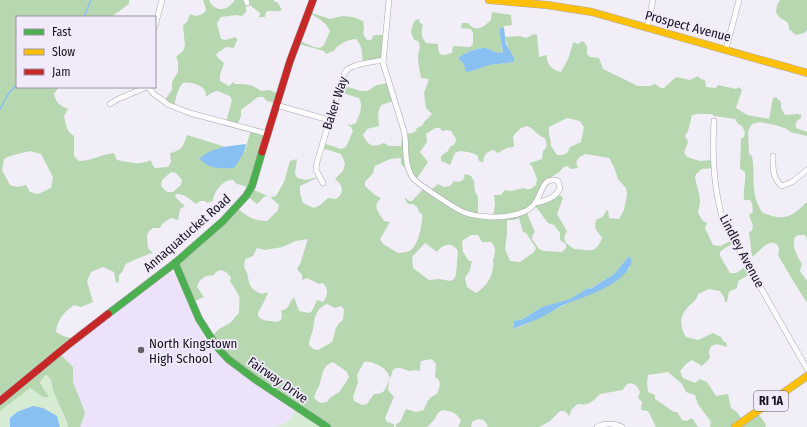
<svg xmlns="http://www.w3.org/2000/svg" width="807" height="427" font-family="'Fira Sans Condensed',sans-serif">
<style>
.built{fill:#ece3fa}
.green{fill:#d5ebd2}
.forest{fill:#b6d7b0;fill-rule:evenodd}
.water{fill:#87c0f1}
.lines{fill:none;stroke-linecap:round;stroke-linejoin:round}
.stream{stroke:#87c0f1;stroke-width:1.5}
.street-casing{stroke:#aaa7b0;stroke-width:6}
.fast-casing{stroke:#aaa7b0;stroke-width:8}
.slow-casing{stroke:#aaa7b0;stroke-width:8}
.jam-casing{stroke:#aaa7b0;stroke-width:8}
.street{stroke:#fdfcfe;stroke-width:5}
.fast{stroke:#4caf50;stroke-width:7}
.slow{stroke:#ffc107;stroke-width:7}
.jam{stroke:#c62828;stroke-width:7}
.poi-dot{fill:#636069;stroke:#f0eafb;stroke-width:1.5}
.labels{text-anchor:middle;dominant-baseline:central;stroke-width:3.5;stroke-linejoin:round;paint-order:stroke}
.shield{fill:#f0eafb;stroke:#585460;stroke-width:1}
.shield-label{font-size:12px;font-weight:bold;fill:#17131d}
.street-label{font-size:13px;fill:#17131d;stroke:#f0eafb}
.poi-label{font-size:13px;fill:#17131d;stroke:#f0eafb;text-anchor:start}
</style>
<rect width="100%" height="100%" fill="#f1eef7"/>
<polygon class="built" points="169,273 174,274 177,278 202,334 213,350 229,365 317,427 68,427 41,373 99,325"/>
<g class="green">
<polygon points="47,375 51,380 54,393 67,422 68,427 60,427 57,416 33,406 17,412 10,418 10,427 0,427 0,411 26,390 30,388 43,397 47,392 41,386 40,381 44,376"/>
<path d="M297,409L328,427H274C287,424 290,421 297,409Z"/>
</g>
<g class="forest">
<path d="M0,0H129V4L111,17H17V87H59L54,94C56,103 60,106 68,109L64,116C66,124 66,132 74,136V156L79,161C91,161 102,154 114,153L117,160C130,162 137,166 151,160L152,164L155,168L168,167L171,162L170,153C183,150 183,146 187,135L226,147L215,149L239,161L245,150L251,130L267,133L252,189L270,197L276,196L284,182L290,161L297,159L295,173L297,178L306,180L319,177L300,186V193L303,203L314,208L320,205L328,198L336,199C345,193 343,185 335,179L343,171L345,164L343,158L341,154L322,148L323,143L341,149L346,147L353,131L351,127L347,124L351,125L356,123C359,115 364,107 359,98L339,92L341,85L361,91H367L377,85L388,83L394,101L381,105L378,113L379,126L367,129L363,135C368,146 373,148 384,143L389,146H401L402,135L415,132L417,128L423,125L424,122L432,114L426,108L424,93L429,79L421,78C420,71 418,64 418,57C418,51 422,48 418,41L414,40L411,32L414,21L419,19L420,23L423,24C421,31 421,37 426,43L438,44C438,57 441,56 452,53L453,46L470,47L473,44V33L471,29L461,28L462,23H468C477,34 484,26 491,20L492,12L511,15L512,25L504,26V28H500L499,31L503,51L502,53C495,53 492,50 486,48C479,47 463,53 458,58L472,71L489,65L513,62L514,58L509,50L505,37L520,36L526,38L534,34L537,35L539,57L547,55C546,64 552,70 561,72C567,62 571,53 573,42L578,44L583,41L587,46V54L590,57L599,58L603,69L638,86H650L655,84L661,88H664L676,77L690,80L698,76L701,79L705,80L706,87L716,88L718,85L736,89L739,87L742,90L736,108L747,115L769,119L773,98L776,97L781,102V108L785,115L798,114L801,115V118C796,121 795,123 796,128L807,132V136L790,132L787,129L775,125L760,122L752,124L748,131L749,154L752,156C756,177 749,194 763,213C785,221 790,218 807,202V239L805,235H799L795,237C791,245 797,256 802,264L800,271L807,281V303C797,287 787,271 778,255C779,251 780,248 777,245C770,236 758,253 752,257L749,232L752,231L753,226L749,215L753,212L752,203L750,200H744C743,190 746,181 745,172L740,169L741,139L744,137L745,132L742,126L738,124L735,119L714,116L712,114C705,114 698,113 692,115L688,131L685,136L688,142L684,152L687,157L700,161L714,160L715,168L702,169L696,174L695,177C696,184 701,197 700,203C698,214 696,210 703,221L707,223L705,228L713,245L720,246L733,240L734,243L725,248L720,252V256L730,273H736L748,265L752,273L738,281L737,288L729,292L727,302H725L724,297L720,291L709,289L698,294C697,299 695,300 691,304C680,314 678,324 686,337L698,340L713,333L721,337L724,342H726L727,347L717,344L711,346L709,351L710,358L702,366L692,360L686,364L680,371L683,378L695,383L700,379L707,382L716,396L728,394L731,408L737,412L743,421L757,412L765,423L766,427H710L711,422L698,404L695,395L686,392L681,383L668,372L648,375L647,382L648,392L655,395V399L674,412H677L682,420L687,421L692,418L698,427H656L648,411L641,410L642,402L638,398L640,392C637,383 628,379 623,390L600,394C593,401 589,406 578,404L572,409L569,416L565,411H560L550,421L539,427H488C486,419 479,417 472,422L471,427H458L461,421C457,412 450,411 442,410L438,413L434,420L427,427H396V424L400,422L406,409L416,412L424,410C427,402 428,398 437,394C439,388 443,381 435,377L436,364L432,359L421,361L420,366V371L416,370L410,371L400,368H396L393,370L390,379C389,369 373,360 364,362L357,375L358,382L353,397L354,401L362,405L367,404L374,394C385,394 385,390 389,380L388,390L394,397L385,418L387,422L394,424V427H328L229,359L211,337L219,329L230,323L239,313C239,310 240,299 239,296C238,294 232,283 230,282L231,277L226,272L221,270L216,272L213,276C205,274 199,280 197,287L204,297L192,302L175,264L238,209C249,217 253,221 267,221L278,210L279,205L270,197L265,196L257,204L247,196L250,189L242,185L237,184L233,180C223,179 214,191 213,201L207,203L205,201H200L196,204C190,199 184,193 176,194L175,196L180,202L185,206L180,209L178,220L171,218L162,224L160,228H153L149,231L147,236L148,248L153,253C150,253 127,263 126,264C122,269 125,270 119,275V282L116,283L114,272L103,267L91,272L87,281L93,302L81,307L74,305C64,312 57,320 56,332L63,336L75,339L59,353L73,367V382L84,410L85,413L80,427H68L67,422L54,393L51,380L47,375L44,376L40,382C42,388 46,391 49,397H43L30,388L0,411ZM567,118L580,121L584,127L581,142L570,147L568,152L563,155H557L551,146C551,139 548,134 549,127ZM527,126C535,129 537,136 545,138C547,144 548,147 543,151L542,159L530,163L529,164L532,166L537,179L536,185C532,188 529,191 524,188L511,191L505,190L501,195H494L495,205L493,215L478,214V197L475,191L474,181L471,176L465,174L463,180L458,182L454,181L450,186L444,187L438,184L430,191L424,188L412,201H409L406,198L405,199L408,204H413L417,207L419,212L422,214C423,223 418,246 411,250C408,252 402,253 398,253L383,244L380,239L390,222L384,221C378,211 372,207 381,198L375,195L365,186V182L373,173L375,166L390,159L401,158V164L416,178L418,177L428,162L420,152L427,142L426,134L435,128H440L442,131L447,130L451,131L456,139L455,144L450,147L448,151L441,156V161L450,165C452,162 453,156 455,153C460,149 472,153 477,155L479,161L483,162C484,154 487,152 493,150L498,153L507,148L514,147L513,136L521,128ZM30,151L41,154L53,177L51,188L38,194L30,192L26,185L18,187L10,185L2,170L4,159C13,154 20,154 30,151ZM586,154L609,158L614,167L618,179L626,188L627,195L624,210L619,219L609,218L608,210L606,211C602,220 602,216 596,220C593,229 598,231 602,238C595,256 589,249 574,249L566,243L564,238L567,231L557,214L563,198L560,195L555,196L544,203L538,194L548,179L558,173L564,167L567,166L571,169L578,168C574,159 579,157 586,154ZM171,172L176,173L182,180L181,185L173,192H167L161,186L162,180ZM536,207L548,223L554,225L560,233V240L566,244V248L562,252L544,251L539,249L532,239L533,234L535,232C532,226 530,220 527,213ZM519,218L523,232L526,233L536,248L534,252L520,262L510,261L505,249L507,234V221L508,220H514ZM471,235H478L482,242H491C497,248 495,253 493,260C493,262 494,264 493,267C492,279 485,287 476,293L467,287L465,278L470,270L472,261H469L463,252L462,241ZM308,239L300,264L297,269L302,275V280L307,278L319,284L323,283C329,289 328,296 323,302L317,300L312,311L309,313L299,311L294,297C288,303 291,308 281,311L282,315L281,320C276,323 274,321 269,321C254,319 257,313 263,304C265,300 267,295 268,292L262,294C244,287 252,280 244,267L245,259L253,256L257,248L265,250L282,247L296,241ZM425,243L437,252C442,244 452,241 458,251L456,274L454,279L450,281L440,279L429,280L413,268L412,257ZM629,256L630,268C611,288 585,295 560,307C545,314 530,324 513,329L514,321L523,319L542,307L571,299L588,288L589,289L614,274ZM327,304L335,308L341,306L344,309L343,320C332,329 337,331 332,342L318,350L313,349L309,345C309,339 312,334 313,329C315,318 315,309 327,304ZM333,362L347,372L349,377C347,381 342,388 340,391C336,395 330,396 327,402L320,403L314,398C315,393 317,390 319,386C323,376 321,366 333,362Z"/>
<path d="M203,0H209C215,13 228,11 235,0H274V1L278,3L282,10C277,13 272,9 266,12L265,17H259L260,13L247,3L246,4V12L242,16L236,15L221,17L217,23L221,39L226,40L235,37L238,40L236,42L234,48L226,47L216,54L218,58L224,63L220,75V81L229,86L233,82L235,84C246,84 252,84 261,91L269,90L279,94L277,103L267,101L263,97H258L241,110V116L237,125L226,122L232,100L230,96C218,92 218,87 206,97C206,95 206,93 205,91C203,85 186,80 182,84C177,89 176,100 174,106L164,101L172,90V82L178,72V61L176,57L183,51L185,46L183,25L187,22L190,14C196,17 200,16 205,12L206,9Z"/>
<path d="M780,0H807V30L804,33L796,35L789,29C789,22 787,22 782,19C779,18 777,14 776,12L777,5Z"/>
<path d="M309,12L330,19L342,16L353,17L363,21L364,29L363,34L367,40H371L374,35H385L383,60L363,64C362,55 363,46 356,39C349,39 337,44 334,51L330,52L326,54L324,51L299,44L298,40L314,47L320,48L324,45L330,31C326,21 316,18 309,12Z"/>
</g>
<g class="water">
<path d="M500,28H504L506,44L514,58V62L489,65L472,71L466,72L464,64L458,58C463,53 479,47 486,48C492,50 495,53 502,53L503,51L499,31Z"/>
<path d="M246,144C245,153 239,161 234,168C220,168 210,170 200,159L201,157C214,147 230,146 246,144Z"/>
<path d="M629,256L632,261C625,286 582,297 561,306C554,310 548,314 542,317C532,322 522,325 513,329L514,321L523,319L542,307L570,299L588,288L590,289L614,274Z"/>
<polygon points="33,406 43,408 57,416 60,427 10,427 10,418 17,412"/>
</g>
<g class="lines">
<g class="stream">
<polyline points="84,17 91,0"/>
<polyline points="0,109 9,93 17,84"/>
</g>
<defs>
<g id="street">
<polyline points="246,0 247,3"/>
<path d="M389,0L383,63L404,131C407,143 404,155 408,167C409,171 411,175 413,178C418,184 458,211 466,213C478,217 496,218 508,216C517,215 530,211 535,203C542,195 542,175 558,181L560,188C556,198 545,201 535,203"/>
<polyline points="155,26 162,0"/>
<polyline points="647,27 653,0"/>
<polyline points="726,49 739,0"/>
<polyline points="148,87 154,94 169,105 190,113 268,134"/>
<polyline points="110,104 118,99 147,87"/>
<polyline points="276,105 329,120"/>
<path d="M714,121C712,154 714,192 724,223L807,369"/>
<path d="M773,156C773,168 772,178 782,186L792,182L807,170"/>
<path d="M323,183L316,170L317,162L342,80C343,77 344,73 346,71C351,64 374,62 383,60"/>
<path d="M597,427C604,423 614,423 622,427"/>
</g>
<g id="fast">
<polyline points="175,263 199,319 217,347 228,359 256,380 327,427"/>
<polyline points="108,314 175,263 223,221 246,196 252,186 262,152"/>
</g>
<g id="slow">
<polyline points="489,0 547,5 592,12 807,73"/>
<polyline points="735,427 807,376"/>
</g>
<g id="jam">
<polyline points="262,152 290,61 313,0"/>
<polyline points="0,401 68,345 108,314"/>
</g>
</defs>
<use href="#street" class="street-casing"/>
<use href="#fast" class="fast-casing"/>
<use href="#slow" class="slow-casing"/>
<use href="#jam" class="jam-casing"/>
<use href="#street" class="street"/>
<use href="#fast" class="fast"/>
<use href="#slow" class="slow"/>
<use href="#jam" class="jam"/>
</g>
<circle class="poi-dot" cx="141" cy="350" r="4"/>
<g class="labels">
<rect class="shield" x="754" y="391" width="34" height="20" rx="3"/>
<g class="shield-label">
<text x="771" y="401">RI 1A</text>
</g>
<g class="street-label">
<text transform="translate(688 26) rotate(15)">Prospect Avenue</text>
<text transform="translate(335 103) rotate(-72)">Baker Way</text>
<text transform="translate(187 233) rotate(-41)">Annaquatucket Road</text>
<text transform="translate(742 251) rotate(62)">Lindley Avenue</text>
<text transform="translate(278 380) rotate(35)">Fairway Drive</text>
</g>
<g class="poi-label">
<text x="149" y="343">North Kingstown<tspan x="149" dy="15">High School</tspan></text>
</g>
</g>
<rect x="16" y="16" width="140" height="72" fill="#f0eafb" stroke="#9994a2"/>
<rect x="24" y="29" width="20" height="6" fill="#4caf50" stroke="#9994a2"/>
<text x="52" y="36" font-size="12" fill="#17131d">Fast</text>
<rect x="24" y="49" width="20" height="6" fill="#ffc107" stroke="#9994a2"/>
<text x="52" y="56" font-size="12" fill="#17131d">Slow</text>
<rect x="24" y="69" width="20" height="6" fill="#c62828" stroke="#9994a2"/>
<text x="52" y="76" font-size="12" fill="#17131d">Jam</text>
</svg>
